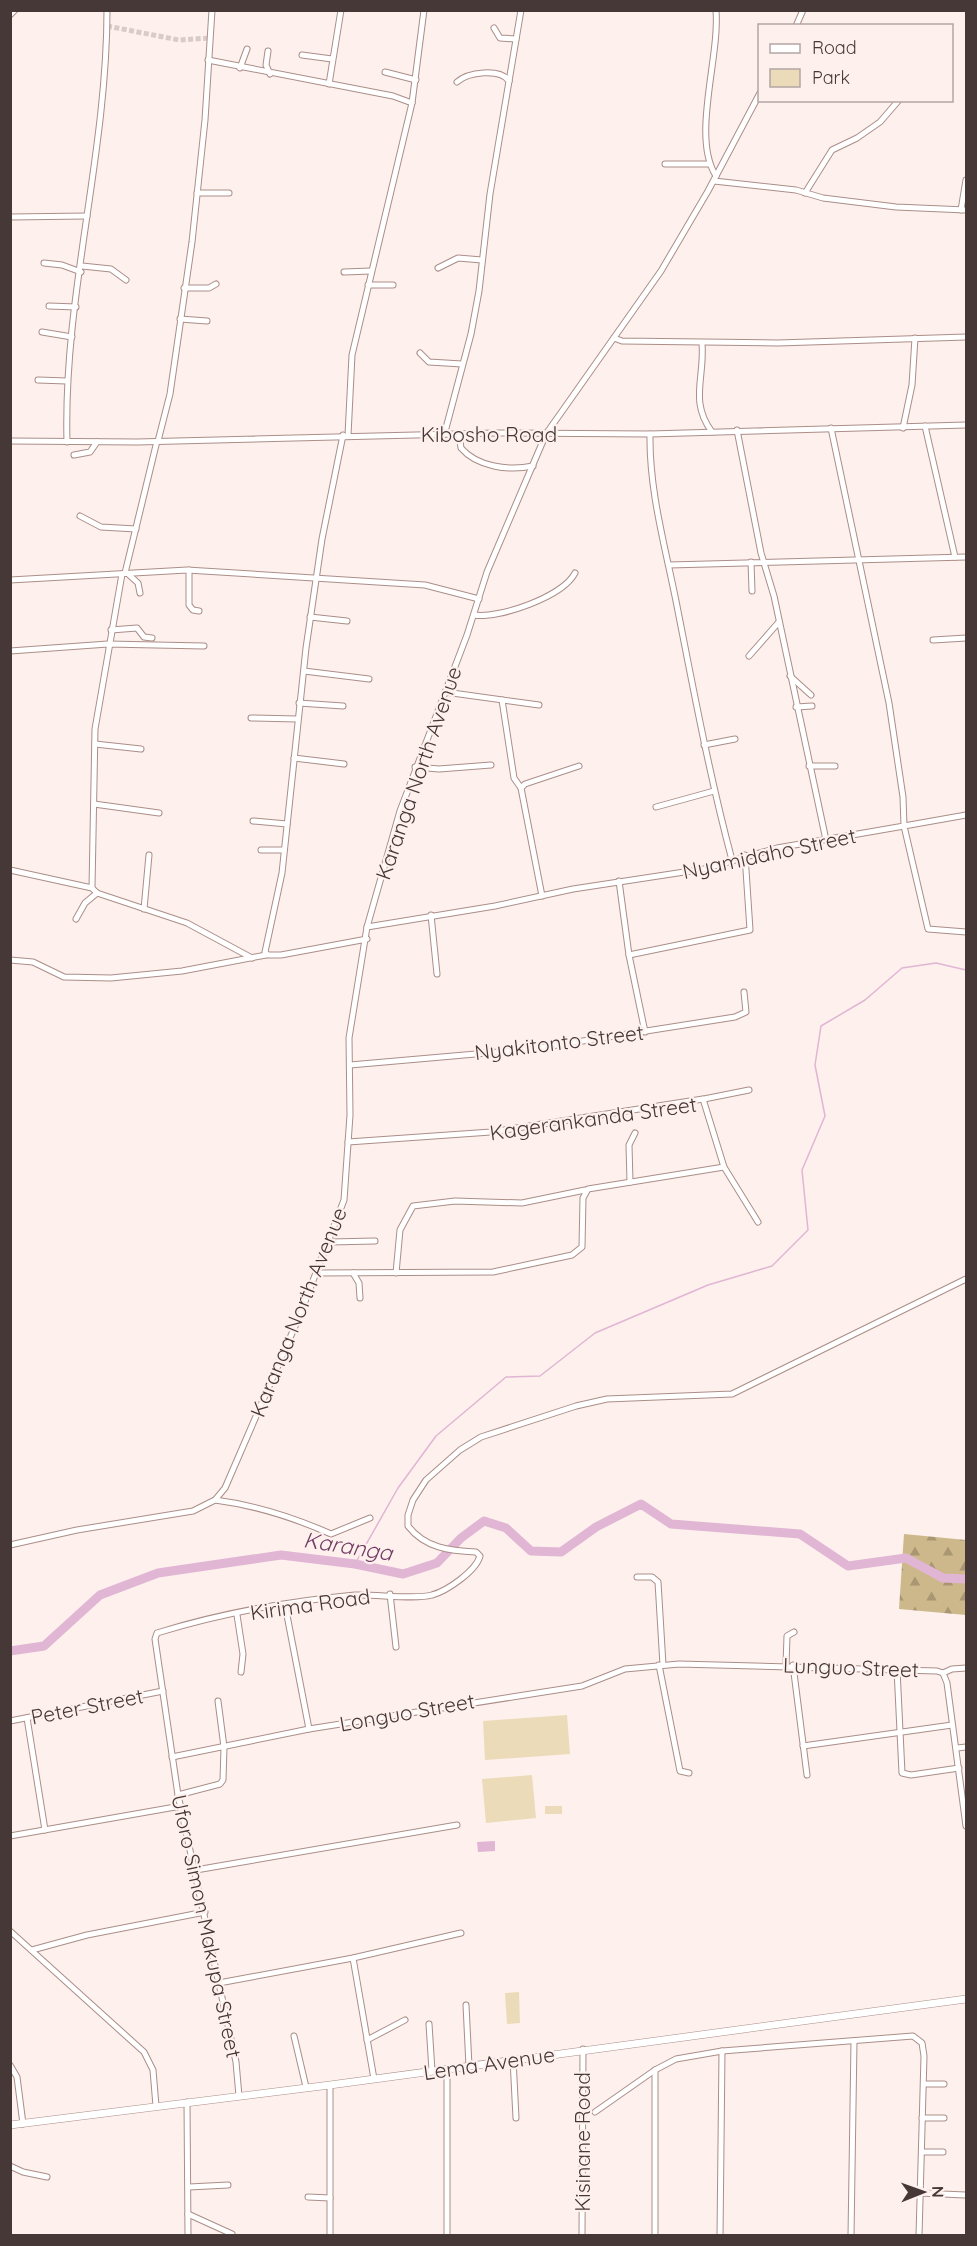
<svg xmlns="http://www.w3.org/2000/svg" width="977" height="2246" font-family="Quicksand,sans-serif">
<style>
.green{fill:#ecdbb8}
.forest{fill:url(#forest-firs)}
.water{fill:#e1b5d4}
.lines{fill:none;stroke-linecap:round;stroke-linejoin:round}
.stream{stroke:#e1b5d4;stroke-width:1.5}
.river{stroke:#e1b5d4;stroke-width:9}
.minor-tunnel{stroke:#d8cbc8;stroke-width:5;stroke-dasharray:5 2.5;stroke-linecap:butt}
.minor-casing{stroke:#ab8e88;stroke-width:7}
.major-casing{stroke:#ab8e88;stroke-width:8}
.minor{stroke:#fff;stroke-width:5}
.major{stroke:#fff;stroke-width:7}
.labels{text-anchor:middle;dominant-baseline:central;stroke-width:4.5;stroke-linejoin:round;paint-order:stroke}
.street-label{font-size:21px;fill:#453836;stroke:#fdf0ed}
.water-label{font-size:22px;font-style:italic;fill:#713b64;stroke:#fdf0ed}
</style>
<defs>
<pattern id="forest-firs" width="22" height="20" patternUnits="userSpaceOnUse" patternTransform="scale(1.5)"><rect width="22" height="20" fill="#cdb88b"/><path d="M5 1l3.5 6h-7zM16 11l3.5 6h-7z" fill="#a89772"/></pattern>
</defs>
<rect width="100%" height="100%" fill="#fdf0ed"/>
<g class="green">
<polygon points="567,1715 570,1754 485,1760 483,1721"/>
<polygon points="532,1775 536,1818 486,1823 482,1779"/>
<rect x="545" y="1806" width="17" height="8"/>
<polygon points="519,1992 520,2023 507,2024 505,1993"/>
</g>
<polygon class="forest" points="904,1534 966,1540 966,1615 899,1609"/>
<polygon class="water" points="495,1841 495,1851 478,1852 477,1842"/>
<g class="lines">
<polyline class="stream" points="355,1564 398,1488 436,1436 506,1377 540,1376 595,1333 708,1285 772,1266 808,1230 802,1170 825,1116 815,1065 821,1026 865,1000 902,968 936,963 966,970"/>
<polyline class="river" points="10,1651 44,1646 100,1595 158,1573 281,1555 355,1564 403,1574 437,1563 461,1538 484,1521 506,1528 531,1551 561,1552 596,1527 641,1504 671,1524 800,1534 848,1566 906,1558 943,1578 966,1579"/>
<polyline class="minor-tunnel" points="107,26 179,40 210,38"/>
<defs>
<g id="minor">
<path d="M716,10C720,58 691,137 716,176"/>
<polyline points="10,15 15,10"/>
<polyline points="796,26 803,10"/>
<polyline points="494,28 500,38 516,39"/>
<polyline points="268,51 266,65 270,74"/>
<polyline points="302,55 332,59"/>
<polyline points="208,60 393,96 412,103"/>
<polyline points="240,68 247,49"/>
<polyline points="385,72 416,80"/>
<path d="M457,82C468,72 500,68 509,81"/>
<polyline points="329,84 341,10"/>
<polyline points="665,164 709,164"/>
<polyline points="714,181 796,190 823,198 896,207 966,210"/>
<polyline points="197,193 229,193"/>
<polyline points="805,193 832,150 857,138 880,122 899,100"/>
<polyline points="961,210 966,180"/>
<polyline points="10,217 87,216"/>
<polyline points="44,263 62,265 81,272"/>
<polyline points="82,266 111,269 126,280"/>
<polyline points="438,268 458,258 482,260"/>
<polyline points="344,272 371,271"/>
<polyline points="368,285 393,285"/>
<polyline points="184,288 209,288 216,284"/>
<polyline points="49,306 76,307"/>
<polyline points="180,319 207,321"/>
<polyline points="42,332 72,337"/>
<polyline points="614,338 622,341 778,343 966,337"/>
<path d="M702,343C705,378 689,401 712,432"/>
<polyline points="420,353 429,362 462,364"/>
<polyline points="38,380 67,381"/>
<polyline points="925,426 955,557"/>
<polyline points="903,428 912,385 915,338"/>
<polyline points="737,430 761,553 774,596 826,840"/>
<polyline points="441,434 446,428 471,334 479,291 490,194 521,10"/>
<path d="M459,434L461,448C477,467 509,471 533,466"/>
<path d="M650,434C649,490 665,546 676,601C693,687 709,774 732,860"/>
<polyline points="343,435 322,539 306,648 282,873 265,952 268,955 281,955 367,939"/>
<polyline points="348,435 352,355 412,103 424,10"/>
<polyline points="10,441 137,442 496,433 650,434 966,425"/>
<polyline points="158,441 170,394 192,242 205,120 212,10"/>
<path d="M67,442C63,297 107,155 107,10"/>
<polyline points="74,455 90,452 97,442"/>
<polyline points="80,516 101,527 136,529"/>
<polyline points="751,562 752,591"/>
<polyline points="669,565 966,557"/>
<polyline points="189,570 189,605 193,610 199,611"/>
<polyline points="125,573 157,441"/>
<polyline points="127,573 138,583 140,593"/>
<polyline points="122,574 95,729 92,888 97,893 187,923 252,958"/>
<polyline points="10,580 187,570 425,585 479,599"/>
<path d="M474,615C498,619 563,597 575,573"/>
<polyline points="310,617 347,621"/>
<polyline points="111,630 137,628 144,637 152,638"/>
<polyline points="933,640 966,638"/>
<polyline points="10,651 108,644 204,646"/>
<polyline points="749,656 778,623"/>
<polyline points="304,671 369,679"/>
<polyline points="790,676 811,695"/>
<polyline points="445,692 539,705"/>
<polyline points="502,700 514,778 521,788"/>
<polyline points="299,703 343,706"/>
<polyline points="796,707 812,706"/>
<polyline points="251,718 297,719"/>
<polyline points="95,744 141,749"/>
<polyline points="704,745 735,739"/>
<polyline points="294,758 344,764"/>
<polyline points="809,766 835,766"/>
<polyline points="415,767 439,769 491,765"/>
<polyline points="94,804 159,813"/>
<polyline points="656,807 714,791"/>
<polyline points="966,815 904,826 928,929 966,932"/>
<polyline points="253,821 287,824"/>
<polyline points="261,850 284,850"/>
<polyline points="10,870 92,888"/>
<polyline points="619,881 629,955 645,1032"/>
<polyline points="542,896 521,788 525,784 579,766"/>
<polyline points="144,909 149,855"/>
<polyline points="431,915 437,974"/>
<polyline points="76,919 85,903 97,893"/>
<polyline points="367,927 495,906 573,889 704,869 777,848 904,826 903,797 889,703 831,428"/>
<polyline points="629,955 750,930 745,855"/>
<polyline points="10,960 33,962 64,977 111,978 182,971 266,955"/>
<polyline points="350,1065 532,1049 735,1017 746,1012 744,992"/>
<polyline points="704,1099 749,1090"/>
<polyline points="348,1142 491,1132 703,1099 724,1167 758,1222"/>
<polyline points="630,1182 629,1145 635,1133"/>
<polyline points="330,1242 375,1241"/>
<polyline points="316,1273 493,1272 572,1255 582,1247 583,1198 588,1189 724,1167"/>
<polyline points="353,1273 359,1283 360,1298"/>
<polyline points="396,1273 400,1230 413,1206 455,1201 522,1203 585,1190"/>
<path d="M215,1500C254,1505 295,1518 331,1534L370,1518"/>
<polyline points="10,1545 77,1530 193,1511 215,1500 225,1488 299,1317 344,1200 350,1115 349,1038 367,927 400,811 467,635 487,572 546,434 661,271 708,191 760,93"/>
<polyline points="637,1577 652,1577 658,1582 663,1665"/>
<polyline points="390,1594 396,1647"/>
<polyline points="285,1605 309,1729"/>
<polyline points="237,1615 243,1654 241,1672"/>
<polyline points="659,1665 680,1771 689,1773"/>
<polyline points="786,1665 787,1636 794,1632"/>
<polyline points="793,1665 807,1775"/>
<polyline points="897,1669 902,1773 911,1775 959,1768"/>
<polyline points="943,1673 952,1669 966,1668"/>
<polyline points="27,1718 45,1830"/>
<polyline points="10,1721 163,1691"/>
<polyline points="803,1746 952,1725"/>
<polyline points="957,1748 966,1747"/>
<polyline points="172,1757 309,1729 582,1686 625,1669 679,1664 937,1671 943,1673 947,1683 966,1826"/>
<polyline points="178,1795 220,1784 223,1780 224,1747 218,1701"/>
<polyline points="10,1836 181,1806"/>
<polyline points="196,1870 457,1825"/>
<polyline points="10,1931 144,2052 153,2070 156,2106"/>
<polyline points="32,1950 87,1935 205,1912"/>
<polyline points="353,1958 374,2079"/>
<polyline points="219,1983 353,1958 461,1933"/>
<polyline points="466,2005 469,2066"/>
<polyline points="429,2024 432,2071"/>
<polyline points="294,2036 306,2087"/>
<polyline points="367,2040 405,2020"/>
<polyline points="513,2059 516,2118"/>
<polyline points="10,2065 17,2077 23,2124"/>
<polyline points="447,2069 447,2236"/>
<polyline points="924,2084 944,2084"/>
<path d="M239,2096L236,2062L178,1795L155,1639L157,1633C218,1614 291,1601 355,1595C376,1594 415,1600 432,1595C447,1591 476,1571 480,1556L476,1552C450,1551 425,1548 408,1526V1515L413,1500L426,1480L460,1450L481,1437L576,1406L607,1399L732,1394L966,1279"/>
<polyline points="187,2102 188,2236"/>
<polyline points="595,2112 655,2070 676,2059 722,2051 913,2036 922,2043 924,2056 919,2236"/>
<polyline points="922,2118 944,2118"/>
<polyline points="922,2152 943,2152"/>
<polyline points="10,2166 23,2172 47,2177"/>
<polyline points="189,2187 228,2185"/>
<polyline points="920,2193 965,2195"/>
<polyline points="308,2197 330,2198"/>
<polyline points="188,2214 232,2234"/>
<polyline points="330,2236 330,2085"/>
<polyline points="582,2236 583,2049"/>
<polyline points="655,2236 655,2070"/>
<polyline points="720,2236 722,2051"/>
<polyline points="851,2236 854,2041"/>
</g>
<polyline id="major" points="10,2125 330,2085 966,1999"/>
</defs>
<use href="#minor" class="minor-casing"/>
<use href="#major" class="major-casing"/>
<use href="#minor" class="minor"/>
<use href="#major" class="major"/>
</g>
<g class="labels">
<g class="street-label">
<text x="489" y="434">Kibosho Road</text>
<text transform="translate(418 773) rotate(-71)">Karanga North Avenue</text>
<text transform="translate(769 853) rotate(-12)">Nyamidaho Street</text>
<text transform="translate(559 1042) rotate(-7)">Nyakitonto Street</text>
<text transform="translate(593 1118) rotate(-8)">Kagerankanda Street</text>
<text transform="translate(298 1312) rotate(-68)">Karanga North Avenue</text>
<text transform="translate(310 1604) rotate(-8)">Kirima Road</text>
<text transform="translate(851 1667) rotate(2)">Lunguo Street</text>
<text transform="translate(87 1706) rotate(-11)">Peter Street</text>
<text transform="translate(407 1712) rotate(-10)">Longuo Street</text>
<text transform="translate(207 1926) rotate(78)">Uforo Simon Makupa Street</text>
<text transform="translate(489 2063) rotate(-8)">Lema Avenue</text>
<text transform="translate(582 2142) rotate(-90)">Kisinane Road</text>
</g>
<g class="water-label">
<text transform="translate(348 1546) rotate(9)">Karanga</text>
</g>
</g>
<rect width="977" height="2246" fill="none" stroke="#453836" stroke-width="24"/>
<rect x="758" y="24" width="195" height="78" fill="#fdf0ed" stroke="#b3a6a4" stroke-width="1.5"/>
<rect x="770" y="44" width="30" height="9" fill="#ffffff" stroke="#b3a6a4" stroke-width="1.5"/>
<text x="812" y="54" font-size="18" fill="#453836">Road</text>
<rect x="770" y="69" width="30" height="18" fill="#ecdbb8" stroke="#b3a6a4" stroke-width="1.5"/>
<text x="812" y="84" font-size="18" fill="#453836">Park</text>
<g transform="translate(923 2192) rotate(89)" stroke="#fdf0ed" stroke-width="4.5" paint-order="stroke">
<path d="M0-4.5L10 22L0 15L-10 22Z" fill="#453836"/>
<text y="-9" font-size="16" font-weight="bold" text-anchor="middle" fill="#453836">N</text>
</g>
</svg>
